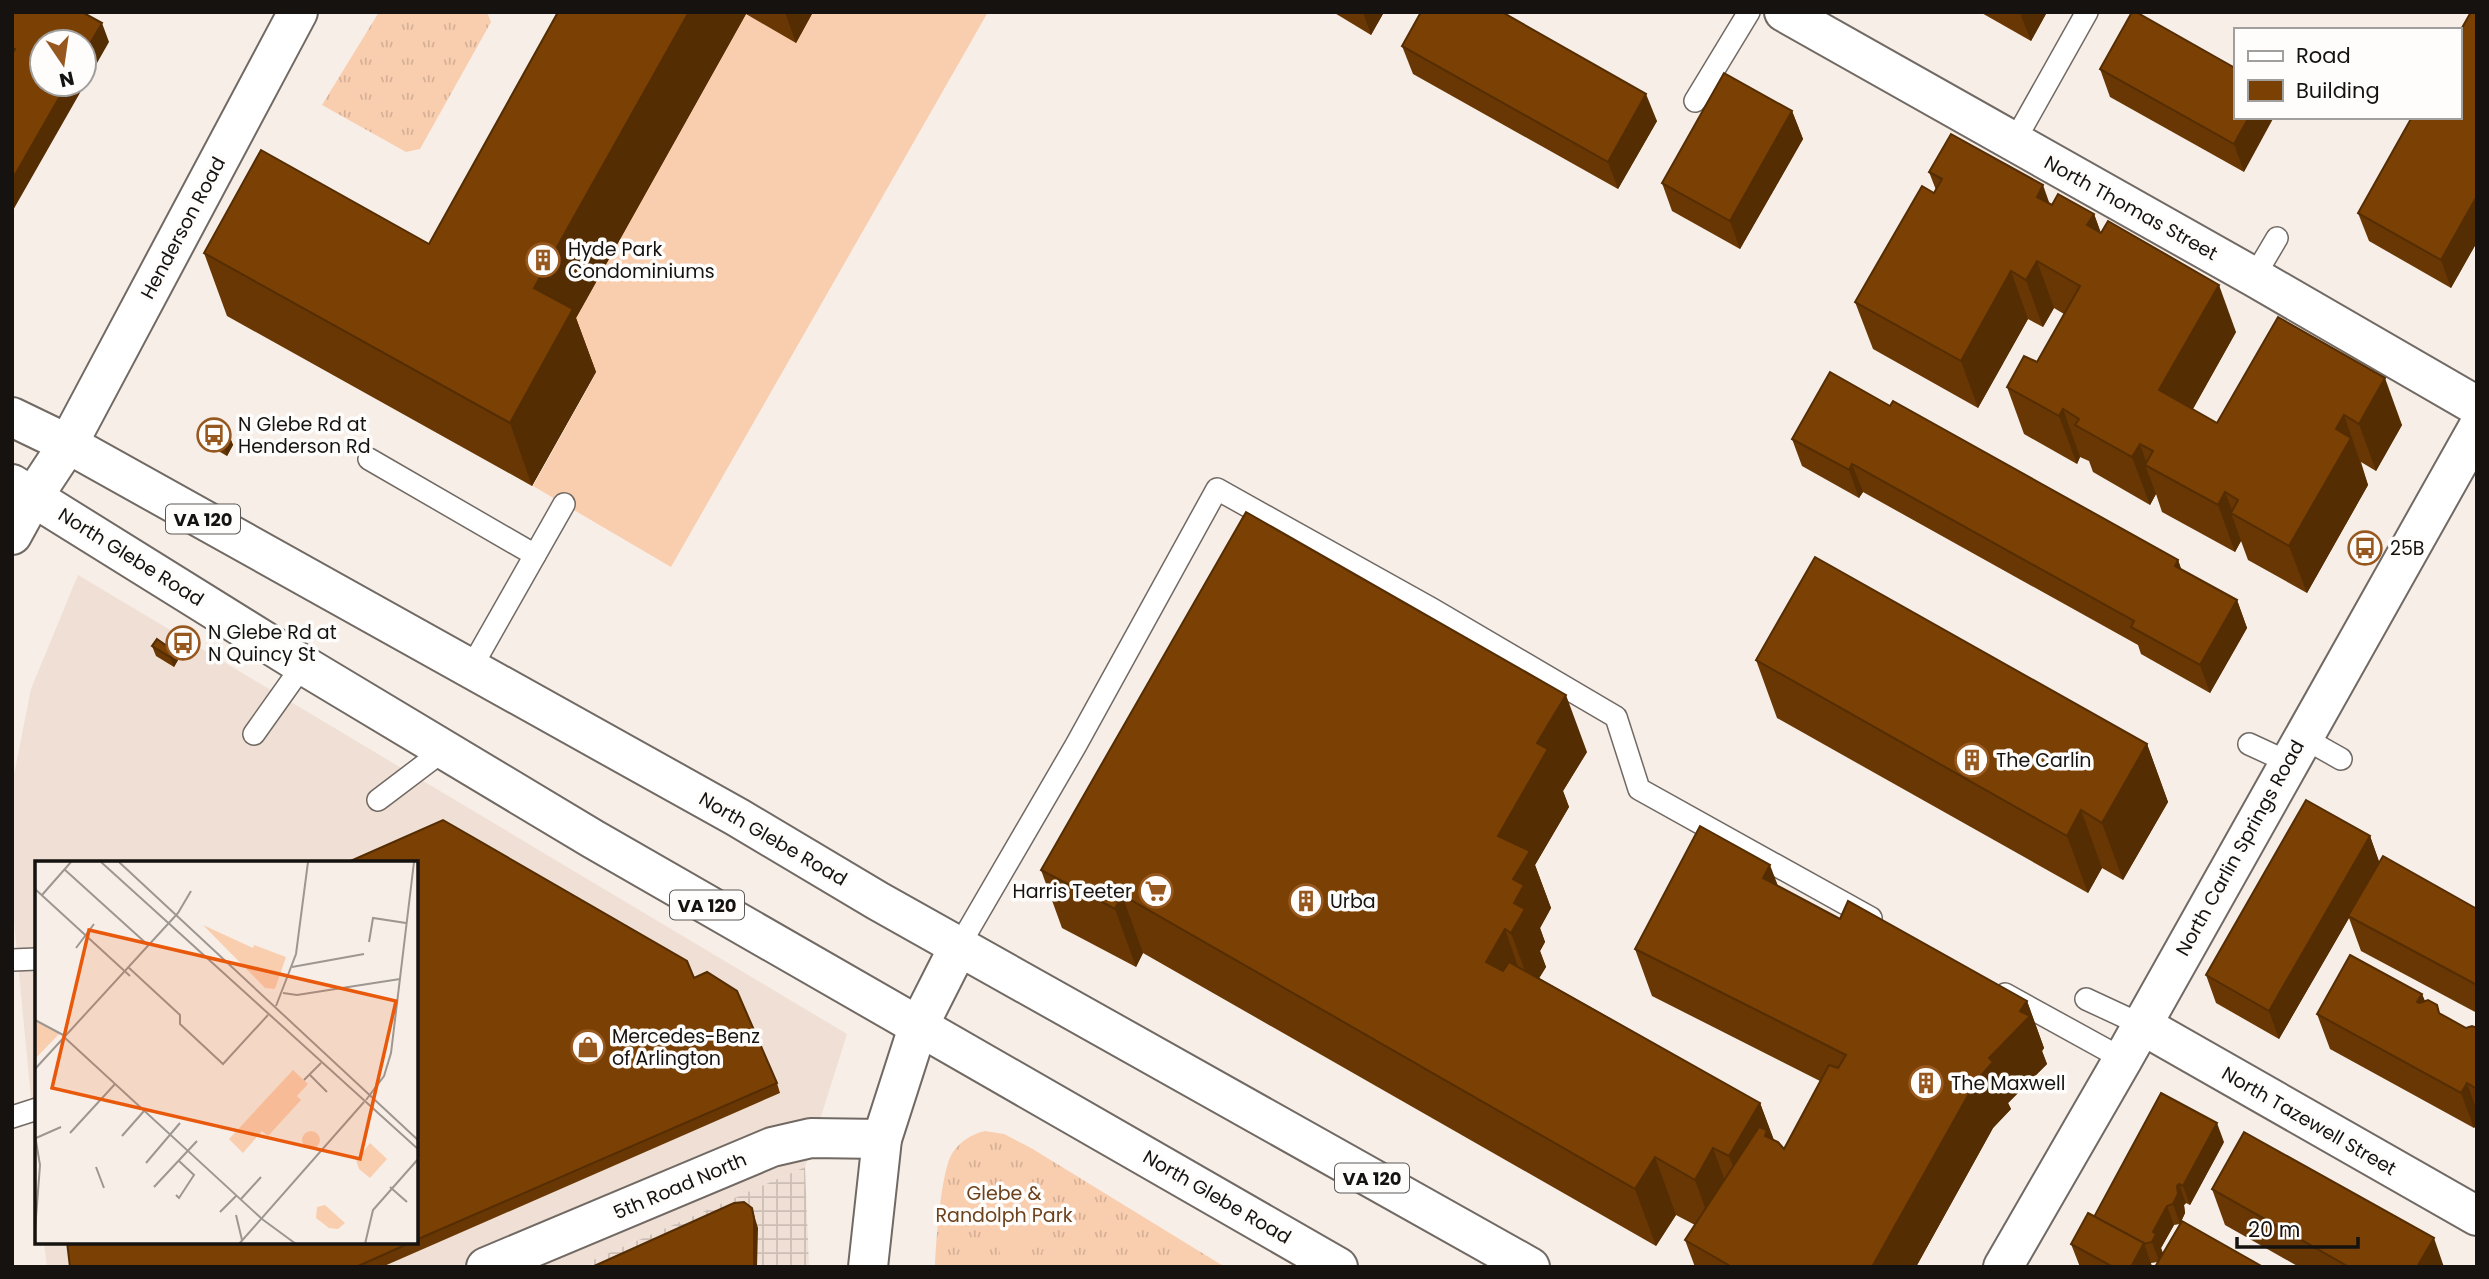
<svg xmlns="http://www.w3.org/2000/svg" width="2489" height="1279" font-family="Poppins,sans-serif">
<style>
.built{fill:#efdfd4}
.industrial{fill:url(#industrial-grid)}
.grass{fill:url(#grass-tufts)}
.garden{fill:#f9ceaf}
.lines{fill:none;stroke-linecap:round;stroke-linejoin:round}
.lane-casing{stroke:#716963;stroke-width:24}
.street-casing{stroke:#716963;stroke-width:42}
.secondary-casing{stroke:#716963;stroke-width:42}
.primary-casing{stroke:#716963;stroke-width:42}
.lane{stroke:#fff;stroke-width:21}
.street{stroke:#fff;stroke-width:38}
.secondary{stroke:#fff;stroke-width:38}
.primary{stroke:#fff;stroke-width:38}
.wall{fill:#693703}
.shaded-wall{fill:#552d03}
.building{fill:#7a4004;stroke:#552d03;stroke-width:2}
.labels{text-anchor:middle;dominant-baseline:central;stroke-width:7;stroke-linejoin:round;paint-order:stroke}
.shield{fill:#fffdfb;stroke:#5b5856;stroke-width:2}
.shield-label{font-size:18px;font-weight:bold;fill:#151210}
.street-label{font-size:19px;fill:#151210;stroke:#fffdfb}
.poi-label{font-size:19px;fill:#151210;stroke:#fffdfb;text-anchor:start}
.park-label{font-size:19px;fill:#6d411c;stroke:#fffdfb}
.inset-road{fill:none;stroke:#9d9691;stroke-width:2}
.view{fill:#e8590c;fill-opacity:0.15;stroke:#e8590c;stroke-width:3.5}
.inset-edge{fill:none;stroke:#151210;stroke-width:3.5}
</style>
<defs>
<pattern id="industrial-grid" width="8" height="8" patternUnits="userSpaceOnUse" patternTransform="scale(1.75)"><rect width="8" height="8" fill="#efdfd4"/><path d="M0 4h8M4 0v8" fill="none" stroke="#ccbeb5"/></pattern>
<pattern id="grass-tufts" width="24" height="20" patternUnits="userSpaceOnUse" patternTransform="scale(1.75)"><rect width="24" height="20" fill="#f9ceaf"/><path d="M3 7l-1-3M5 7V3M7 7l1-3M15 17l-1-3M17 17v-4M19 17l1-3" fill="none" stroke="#d5b096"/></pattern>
</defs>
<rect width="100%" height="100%" fill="#f7eee7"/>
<polygon class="built" points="78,575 847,1034 805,1167 577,1267 47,1267 44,1242 416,1242 416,862 37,862 37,1161 12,900 12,785 31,689"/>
<polygon class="industrial" points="805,1167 809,1267 577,1267"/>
<g class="grass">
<polygon points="379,12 487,12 491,22 420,149 406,152 322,105"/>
<path d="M985,1131L1004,1134L1031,1148L1225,1267H935C936,1244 941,1168 953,1152C961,1141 972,1134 985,1131Z"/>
</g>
<g class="garden">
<polygon points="813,12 988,12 671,567 533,486 596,373 557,351 746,14 796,42"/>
<polygon points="1001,1224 1026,1225 1024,1267 999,1267"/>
<polygon points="1064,1238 1081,1267 1051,1267 1042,1252"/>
</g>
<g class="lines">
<defs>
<g id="lane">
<polyline points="1695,101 1749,12"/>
<polyline points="2014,142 2087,12"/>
<polyline points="2254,277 2277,238"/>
<polyline points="369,459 535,555"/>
<polyline points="471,668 564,504"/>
<polyline points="254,734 303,665"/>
<polyline points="2302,737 2341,759"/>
<polyline points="2249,744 2288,762"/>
<polyline points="378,800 444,750"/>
<polyline points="959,946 1076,745 1217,489 1432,609 1616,717 1639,789 1871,918"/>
<polyline points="12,960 37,959"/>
<polyline points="2005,994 2123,1059"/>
<polyline points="2086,999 2142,1025"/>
<polyline points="12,1117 37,1109"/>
</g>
<g id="street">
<polyline points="1784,12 2254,277 2477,406"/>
<polyline points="2142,1025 2477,1216"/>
<polyline points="486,1267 772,1147 811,1138 882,1139"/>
<polyline points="868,1267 882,1139 918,1027"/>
</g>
<g id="secondary">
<polyline points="12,535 33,497 68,444 298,12"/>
<polyline points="2003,1267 2123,1059 2477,429"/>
</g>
<g id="primary">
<polyline points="12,417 68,444 737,817 878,901 1530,1267"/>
<polyline points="12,484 303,665 593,839 1338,1267"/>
<polyline points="918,1027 959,946"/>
</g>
</defs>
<use href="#lane" class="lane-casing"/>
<use href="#street" class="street-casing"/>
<use href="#secondary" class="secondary-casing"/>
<use href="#primary" class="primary-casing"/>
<use href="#lane" class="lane"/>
<use href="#street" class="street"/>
<use href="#secondary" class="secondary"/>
<use href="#primary" class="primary"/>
</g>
<g class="wall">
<polygon points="558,12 813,12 796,43 746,14 576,318 596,372 532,486 227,316 204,253 429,244"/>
<polygon points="1333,12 1384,12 1371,35"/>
<polygon points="1980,12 2047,12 2031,41"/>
<polygon points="2477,12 2477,242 2451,288 2369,241 2358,213"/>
<polygon points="1402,46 1657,121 1618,189 1413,74"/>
<polygon points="2235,68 2244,172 2110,97 2100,69"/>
<polygon points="1792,111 1803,139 1740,249 1672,211 1662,183"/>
<polygon points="1929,172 2050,205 2094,214 2101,233 2236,332 2193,409 2217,423 2278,317 2402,425 2376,471 2361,462 2368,485 2307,593 2248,560 2241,541 2235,552 2162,512 2156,494 2150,505 2093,472 2089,461 2080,457 2077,464 2024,434 2007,387 2037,362 2064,314 2054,308 2043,327 2028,319 1978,408 1873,349 1855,302 1936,190"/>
<polygon points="1890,406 2178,560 2181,569 2237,600 2247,628 2210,693 2141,654 2138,645 1863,492 1859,498 1802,466 1792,439"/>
<polygon points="204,435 229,435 233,445 227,456 208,445"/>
<polygon points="152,646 174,651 178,660 174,667 156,656"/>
<polygon points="1756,660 2147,744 2168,802 2123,880 2102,868 2088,893 1777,718"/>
<polygon points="1587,752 1563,791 1569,807 1535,865 1551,908 1540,928 1545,942 1540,951 1546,967 1539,978 1760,1103 1774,1140 1784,1149 1820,1081 1652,996 1635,949 1778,886 1840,919 2027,1001 2044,1048 2042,1051 2047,1064 2008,1103 2011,1109 1993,1128 1916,1267 1695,1267 1685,1240 1695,1225 1676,1215 1656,1246 1143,953 1136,967 1062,928 1041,870"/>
<polygon points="2370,836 2379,862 2477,909 2477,1013 2361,951 2349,918 2279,1039 2216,1003 2206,975"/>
<polygon points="416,863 694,978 777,1083 780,1093 382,1267 70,1267 67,1242 416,1242"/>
<polygon points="2422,994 2425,1001 2437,1005 2440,1014 2466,1028 2477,1028 2477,1124 2474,1128 2330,1049 2317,1014"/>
<polygon points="2224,1142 2190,1205 2186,1203 2184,1205 2185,1213 2180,1224 2174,1225 2161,1248 2163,1253 2158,1262 2151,1263 2152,1267 2080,1267 2071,1244 2094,1217"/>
<polygon points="2212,1189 2444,1267 2299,1267 2225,1225"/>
</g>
<g class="shaded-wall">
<polygon points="689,12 745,12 746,14 576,318 596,372 532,486 510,423 534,288"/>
<polygon points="785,12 813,12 796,43"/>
<polygon points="1363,12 1384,12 1371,35"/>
<polygon points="2021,12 2047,12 2031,41 2020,13"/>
<polygon points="102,23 109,42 12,212 12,180 67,84 84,84 84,54"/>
<polygon points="1646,94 1657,121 1618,189 1608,162"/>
<polygon points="1792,111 1803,139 1740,249 1730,221"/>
<polygon points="2249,117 2274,117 2244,172 2234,144"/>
<polygon points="2043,185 2060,233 2037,197"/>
<polygon points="2477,196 2477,242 2451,288 2441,260"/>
<polygon points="2094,214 2111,262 2087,225"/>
<polygon points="2037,261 2054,308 2043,327 2026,280"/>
<polygon points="2011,271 2028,319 1978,408 1961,361"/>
<polygon points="2219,285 2236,332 2177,437 2159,390"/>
<polygon points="2385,378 2402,425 2376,471 2359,424"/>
<polygon points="2063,409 2080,457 2077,464 2059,416"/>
<polygon points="2344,415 2368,485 2307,593 2289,546 2336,429"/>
<polygon points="229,435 233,445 227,456 224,446"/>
<polygon points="2140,444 2148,467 2145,465 2156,494 2150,505 2132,457"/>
<polygon points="1852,464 1863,492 1859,498 1849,470"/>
<polygon points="2225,492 2234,515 2231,513 2241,541 2235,552 2218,505"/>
<polygon points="2178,560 2188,588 2175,566"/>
<polygon points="2237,600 2247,628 2210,693 2200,665"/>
<polygon points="174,651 178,660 174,667 170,657"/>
<polygon points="1566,695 1587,752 1563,791 1569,807 1535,865 1551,908 1540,928 1545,942 1540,951 1546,967 1532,990 1511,933 1514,903 1498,836 1537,743"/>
<polygon points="2147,744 2168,802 2123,880 2102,823"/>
<polygon points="2081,810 2102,868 2088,893 2067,836"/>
<polygon points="2370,836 2380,864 2348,916 2349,918 2279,1039 2269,1011"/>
<polygon points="1770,865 1788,912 1763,878"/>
<polygon points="1122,895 1143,953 1136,967 1115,909"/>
<polygon points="1505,929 1525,987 1486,962"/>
<polygon points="2422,994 2435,1029 2417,1002"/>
<polygon points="2027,1001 2044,1048 2042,1051 2047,1064 2008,1103 2011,1109 1993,1128 1916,1267 1872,1267 1989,1058"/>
<polygon points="2467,1083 2477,1111 2477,1124 2474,1128 2461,1093"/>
<polygon points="1760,1103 1781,1160 1750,1213 1729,1156"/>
<polygon points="2217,1123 2224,1142 2190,1205 2183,1186"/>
<polygon points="1713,1148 1734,1206 1716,1238 1695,1180"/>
<polygon points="1655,1157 1676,1215 1656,1246 1635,1189"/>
<polygon points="2179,1184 2186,1203 2184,1205 2185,1213 2180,1224 2173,1204"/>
<polygon points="2167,1206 2174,1225 2161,1248 2163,1254 2159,1261 2152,1242 2153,1232"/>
<polygon points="752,1208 758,1228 757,1267 754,1267"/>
<polygon points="2434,1238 2444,1267 2417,1267"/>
<polygon points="2144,1243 2152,1267 2131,1267"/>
</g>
<g class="building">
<polygon points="12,12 82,12 102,23 84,54 84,42 42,42 42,84 67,84 12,180 12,54 15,49 12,48"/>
<polygon points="558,12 689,12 534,288 573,309 510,423 204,253 261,150 429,244"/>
<polygon points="1421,12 1502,12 1646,94 1608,162 1402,46"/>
<polygon points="2132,12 2136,12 2235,68 2235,117 2249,117 2234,144 2100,69"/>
<polygon points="2471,12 2477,12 2477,196 2441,260 2358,213 2412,117 2459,117 2459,33"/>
<polygon points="1724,73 1792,111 1730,221 1662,183"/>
<polygon points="1951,134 2043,185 2037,197 2052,205 2058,194 2094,214 2087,225 2101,233 2108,221 2219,285 2159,390 2217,423 2278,317 2385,378 2359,424 2344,415 2336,429 2351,438 2289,546 2231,513 2238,500 2225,492 2218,505 2145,465 2153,451 2140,444 2132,457 2075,425 2079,419 2063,409 2059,416 2007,387 2024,356 2037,362 2080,286 2037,261 2026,280 2011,271 1961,361 1855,302 1922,186 1934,193 1942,179 1929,172"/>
<polygon points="1830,372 1890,406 1893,401 2178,560 2175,566 2237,600 2200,665 2131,627 2134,621 1852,464 1849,470 1792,439"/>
<polygon points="210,425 229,435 224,446 204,435"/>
<polygon points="1246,512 1566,695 1537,743 1548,749 1498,836 1530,851 1513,879 1524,885 1514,903 1525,909 1511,933 1505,929 1486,962 1503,971 1509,962 1760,1103 1729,1156 1713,1148 1695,1180 1655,1157 1635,1189 1122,895 1115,909 1041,870"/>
<polygon points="1815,557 2147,744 2102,823 2081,810 2067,836 1756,660"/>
<polygon points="157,639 174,651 170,657 152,646"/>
<polygon points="2306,800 2370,836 2269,1011 2206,975"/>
<polygon points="443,820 687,961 694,978 707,972 737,991 777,1083 416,1240 416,863 346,863"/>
<polygon points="1700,826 1770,865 1763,878 1840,919 1848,901 2027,1001 2020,1011 2030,1016 1989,1058 1993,1062 1976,1081 1872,1267 1732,1267 1685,1240 1759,1127 1767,1130 1765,1136 1778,1142 1784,1149 1829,1065 1838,1068 1846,1055 1635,949"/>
<polygon points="2383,856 2477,909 2477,985 2348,916"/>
<polygon points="2350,955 2422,994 2417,1002 2420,1003 2428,1000 2437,1005 2439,1013 2466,1028 2472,1026 2477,1028 2477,1089 2467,1083 2461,1093 2317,1014"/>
<polygon points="2161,1093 2217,1123 2183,1186 2179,1184 2177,1186 2178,1194 2173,1204 2167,1206 2153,1232 2156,1234 2152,1242 2144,1244 2094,1217"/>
<polygon points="2244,1132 2434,1238 2417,1267 2349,1267 2212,1189"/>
<polygon points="744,1202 752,1208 754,1218 754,1267 592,1267 734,1203"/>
<polygon points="2088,1213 2144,1243 2131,1267 2113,1267 2071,1244"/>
<polygon points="2182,1221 2263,1267 2155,1267"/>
<polygon points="67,1242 412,1242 356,1267 70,1267"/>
</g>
<defs>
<symbol id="building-ring" viewBox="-11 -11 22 22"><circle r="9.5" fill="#fffdfb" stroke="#975820" stroke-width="1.5"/><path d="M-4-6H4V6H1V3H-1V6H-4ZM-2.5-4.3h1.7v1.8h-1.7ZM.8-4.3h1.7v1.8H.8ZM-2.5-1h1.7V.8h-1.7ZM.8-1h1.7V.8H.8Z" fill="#975820"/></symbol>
<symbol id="bus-ring" viewBox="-11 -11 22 22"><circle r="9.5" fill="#fffdfb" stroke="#975820" stroke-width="1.5"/><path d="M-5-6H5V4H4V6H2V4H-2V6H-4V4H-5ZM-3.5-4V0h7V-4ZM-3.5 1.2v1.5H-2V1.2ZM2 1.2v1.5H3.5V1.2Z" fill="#975820"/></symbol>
<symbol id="supermarket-ring" viewBox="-11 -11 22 22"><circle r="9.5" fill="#fffdfb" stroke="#975820" stroke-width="1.5"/><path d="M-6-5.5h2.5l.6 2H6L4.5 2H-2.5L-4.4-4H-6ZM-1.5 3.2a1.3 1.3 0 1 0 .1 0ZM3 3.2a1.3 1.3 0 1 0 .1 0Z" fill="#975820"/></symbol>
<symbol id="shop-ring" viewBox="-11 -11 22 22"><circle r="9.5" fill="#fffdfb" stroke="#975820" stroke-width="1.5"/><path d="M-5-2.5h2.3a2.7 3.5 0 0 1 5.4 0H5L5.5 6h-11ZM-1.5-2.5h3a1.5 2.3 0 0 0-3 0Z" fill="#975820"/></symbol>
</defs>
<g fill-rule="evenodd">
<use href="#building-ring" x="524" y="241" width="38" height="38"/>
<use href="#bus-ring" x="195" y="416" width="38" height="38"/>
<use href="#bus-ring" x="2346" y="529" width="38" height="38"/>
<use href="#bus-ring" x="164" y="624" width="38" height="38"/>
<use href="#building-ring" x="1953" y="741" width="38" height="38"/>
<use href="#supermarket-ring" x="1137" y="872" width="38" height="38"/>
<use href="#building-ring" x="1287" y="882" width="38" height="38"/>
<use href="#shop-ring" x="569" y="1028" width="38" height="38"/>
<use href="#building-ring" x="1907" y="1064" width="38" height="38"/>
</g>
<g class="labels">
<g class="shield">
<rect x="166" y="504.5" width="74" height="29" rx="5"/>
<rect x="670" y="890.5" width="74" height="29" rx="5"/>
<rect x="1335" y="1163.5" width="74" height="29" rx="5"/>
</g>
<g class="shield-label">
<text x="203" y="519">VA 120</text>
<text x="707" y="905">VA 120</text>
<text x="1372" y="1178">VA 120</text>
</g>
<g class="street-label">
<text transform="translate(2131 208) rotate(29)">North Thomas Street</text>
<text transform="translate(183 228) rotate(-62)">Henderson Road</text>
<text transform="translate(131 557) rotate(32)">North Glebe Road</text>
<text transform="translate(773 839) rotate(30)">North Glebe Road</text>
<text transform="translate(2240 848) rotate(-61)">North Carlin Springs Road</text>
<text transform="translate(2309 1121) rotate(30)">North Tazewell Street</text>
<text transform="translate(680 1186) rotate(-23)">5th Road North</text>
<text transform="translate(1217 1197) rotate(30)">North Glebe Road</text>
</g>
<g class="poi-label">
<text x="568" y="249">Hyde Park<tspan x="568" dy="22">Condominiums</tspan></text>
<text x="238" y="424">N Glebe Rd at<tspan x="238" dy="22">Henderson Rd</tspan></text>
<text x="2390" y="548">25B</text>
<text x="208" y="632">N Glebe Rd at<tspan x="208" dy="22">N Quincy St</tspan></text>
<text x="1996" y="760">The Carlin</text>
<text x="1132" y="891" text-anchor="end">Harris Teeter</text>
<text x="1330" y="901">Urba</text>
<text x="612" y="1036">Mercedes-Benz<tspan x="612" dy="22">of Arlington</tspan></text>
<text x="1951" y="1083">The Maxwell</text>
</g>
<g class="park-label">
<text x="1004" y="1193">Glebe &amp;<tspan x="1004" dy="22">Randolph Park</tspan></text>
</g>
</g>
<g transform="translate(35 861)">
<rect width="383" height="383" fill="#f7eee7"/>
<path d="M168,64L218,87L219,84L251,96L240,128L230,127ZM0,160L25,172L0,198ZM267 279a9 9 0 1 1 18 0a9 9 0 1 1-18 0ZM335,282L352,298L335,317L324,308L321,299ZM290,344L310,362L303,368L294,367L281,357L282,346Z" fill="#f9ceaf"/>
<path d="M258,209L273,223L262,235L266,239L233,275L227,270L208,292L194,278Z" fill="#f9ceaf"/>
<path class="inset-road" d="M66,1L384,289M84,1L384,280M29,8L113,84M0,28L95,115M7,34L36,1M143,52L156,30M334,81L338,57L371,62M41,87L59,63M93,106L145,154V163L188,203L233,154M257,106L329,93M248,132L262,134L365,118M241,145L261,93L273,1M0,159L30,175M29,176L227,358L261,383M0,208L143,52M275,214L292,231M269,219L286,202M331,239L349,215L356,192L379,1M35,272L80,223M0,274L5,304L0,370M87,275L109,250M1,277L26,266M111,302L145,262M61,306L69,327M119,326L162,280M355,326L372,341M141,334L144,337L159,314L144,300M206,338L226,316M185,351L202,334M201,354L207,379M204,383L329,241M330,383L338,349L384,297"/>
<path class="view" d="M54,69L361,140L325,298L17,227Z"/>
<rect width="383" height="383" class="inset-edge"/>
</g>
<rect width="2489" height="1279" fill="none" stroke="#151210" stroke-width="28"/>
<rect x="2234" y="28" width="228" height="91" fill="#fffdfb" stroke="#a19f9d" stroke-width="2"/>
<rect x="2248" y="51" width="35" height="10" fill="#ffffff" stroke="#a19f9d" stroke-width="2"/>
<text x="2296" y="63" font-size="21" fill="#151210">Road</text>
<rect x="2248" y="80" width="35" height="21" fill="#7a4004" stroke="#a19f9d" stroke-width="2"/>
<text x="2296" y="98" font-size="21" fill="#151210">Building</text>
<g transform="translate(63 63) rotate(167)"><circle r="33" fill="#fffdfb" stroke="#a19f9d" stroke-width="2"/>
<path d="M0-5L12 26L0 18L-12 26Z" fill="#975820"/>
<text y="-10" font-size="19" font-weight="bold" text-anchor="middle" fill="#151210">N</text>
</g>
<path d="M2237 1237v10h121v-10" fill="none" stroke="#151210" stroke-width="3.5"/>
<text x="2248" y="1237" font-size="21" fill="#151210" stroke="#fffdfb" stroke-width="5" paint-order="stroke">20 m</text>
</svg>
